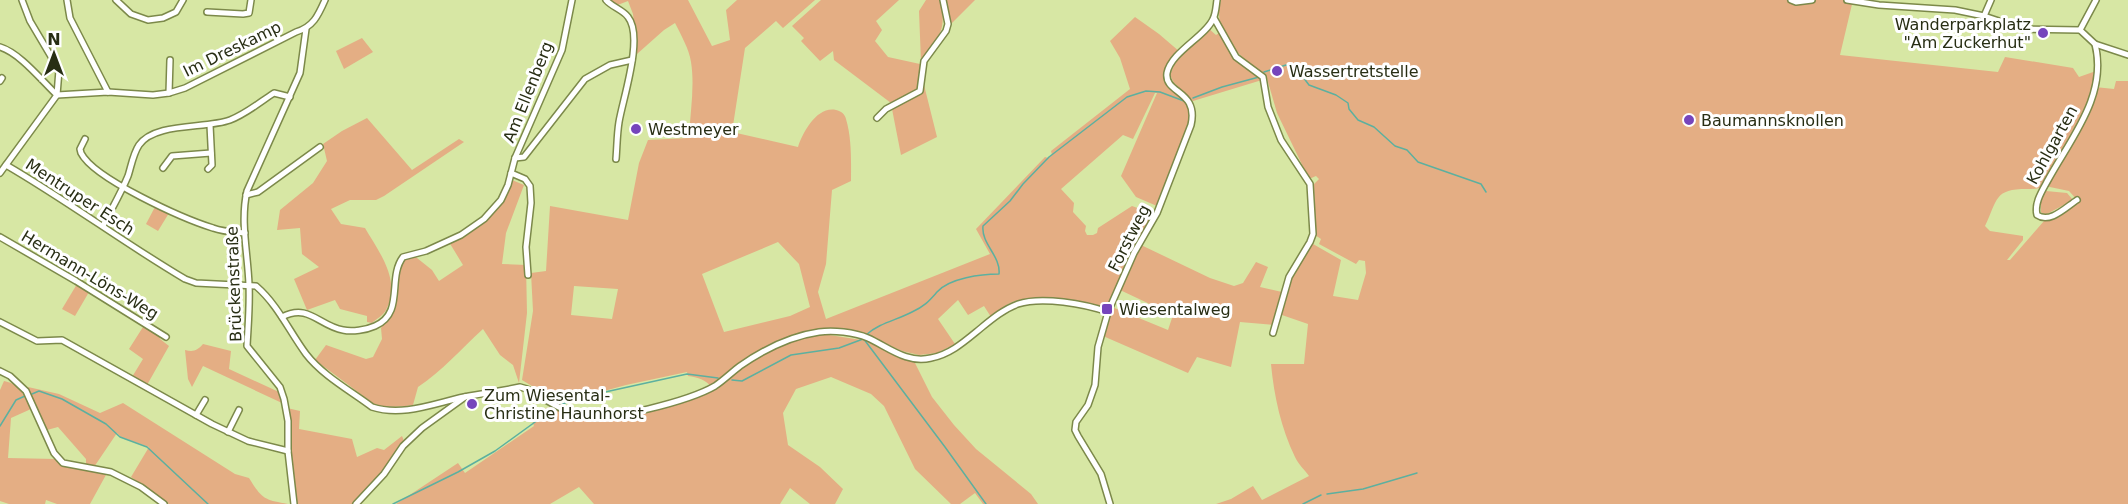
<svg xmlns="http://www.w3.org/2000/svg" width="2128" height="504" font-family="'DejaVu Sans',sans-serif">
<style>
.green{fill:#e4ae84;fill-rule:evenodd}
.lines{fill:none;stroke-linecap:round;stroke-linejoin:round}
.stream{stroke:#5cb09f;stroke-width:1.5}
.minor-casing{stroke:#7c894a;stroke-width:8}
.minor{stroke:#fff;stroke-width:5}
.poi-dot{fill:#7645bc;stroke:#fff;stroke-width:2}
.labels{text-anchor:middle;dominant-baseline:central;stroke-width:6;stroke-linejoin:round;paint-order:stroke}
.poi-label{font-size:16px;fill:#282e14;stroke:#fff;text-anchor:start}
.street-label{font-size:16px;fill:#282e14;stroke:#fff}
</style>
<rect width="100%" height="100%" fill="#d7e7a4"/>
<g class="green">
<path d="M609,0H688L712,46L730,40L726,10L737,0H815L783,28L776,21L745,48L732,132L798,147C803,132 817,106 836,110C841,111 845,114 846,119C852,139 851,161 851,181L832,190L826,264L818,292L826,319L990,254L976,229L1045,157L1048,158L1052,155L1051,151L1130,89L1120,58L1110,41L1135,17L1159,34L1180,52L1166,77L1189,105L1190,120L1157,206L1136,197L1121,176L1157,93H1155L1133,139L1123,135L1061,189L1074,203L1073,212L1086,226L1085,231L1087,235H1093L1097,233L1098,228L1132,206L1154,214L1132,252L1106,308C1083,301 1038,293 1015,301C1006,304 998,311 991,317L984,306L968,315L958,300L938,319L955,344L937,353L919,355L902,351L862,333L823,328V334L868,341L915,363L932,397L954,425L976,449L1031,494L1038,504H983L975,493L960,504H951L915,469L884,406L871,394L831,377L796,389L783,413L788,445L820,467L843,489L835,504H810L790,488L780,504H594L579,487L550,504H396L458,463L465,473L534,426L530,415L552,406C560,410 569,415 578,418C612,429 680,402 712,389C708,380 697,377 688,376L687,372L626,385L560,403L522,380L533,311L531,273L546,271L550,206L628,220L639,163L648,140L689,138C690,113 695,87 691,62C689,49 681,35 675,23L664,30L637,54L633,14L628,1L615,6ZM778,242L799,264L810,307L790,316L724,332L702,274ZM574,286L618,289L612,319L571,315Z"/>
<polygon points="821,0 899,0 876,21 882,30 875,41 888,57 920,64 920,84 916,92 891,103 834,60 833,51 820,61 801,41 804,38 792,26"/>
<path d="M926,0H940C948,31 938,37 921,62L919,11Z"/>
<polygon points="946,0 975,0 950,25"/>
<path d="M1221,0H1853L1840,55L1998,72L2005,57L2073,68L2079,77L2096,71L2095,87L2114,89L2116,81H2128V504H1216L1231,499L1253,486L1262,500L1309,476C1305,470 1298,464 1295,457C1281,428 1274,396 1271,364H1304L1308,324L1279,314L1290,278L1310,245L1313,244L1341,260L1333,296L1358,300L1366,273L1365,261L1359,260L1356,264L1319,244L1321,239L1315,235L1314,184L1319,179L1316,176L1309,179L1277,113L1266,75C1241,59 1211,32 1221,0ZM2045,186L2069,191L2079,202L2051,220L2044,221L2010,260H2007L2023,240V236L1990,231L1985,226C1998,199 1994,189 2027,189C2034,189 2039,189 2045,186Z"/>
<polygon points="1208,28 1216,35 1219,33 1240,64 1262,80 1193,101 1174,83 1170,75 1175,63"/>
<polygon points="362,38 373,52 344,69 336,51"/>
<polygon points="924,85 937,137 901,155 892,109 920,95"/>
<path d="M367,118L412,170L459,139L464,142L384,196L376,200H350L331,209L341,224L365,228C379,252 402,281 386,310C384,315 376,319 372,323L367,322V316L340,309L335,300L307,310L294,279L319,267L302,254L300,228L277,230L280,210L313,183L327,161L323,144L342,131Z"/>
<path d="M512,180L524,185L506,233L502,264L526,265L527,313L519,383L513,365L500,355L483,329C461,349 442,371 418,387L413,405C399,407 388,408 374,404L315,360L326,345L366,359L373,357L382,339L381,328L394,309L400,264L404,258L412,254L432,270L439,281L463,265L449,242C482,229 498,212 512,180Z"/>
<polygon points="2046,191 2067,193 2073,200 2045,215 2041,212 2041,199"/>
<polygon points="156,205 169,213 158,231 146,224"/>
<polygon points="1141,245 1210,278 1234,286 1243,283 1256,262 1268,267 1260,287 1282,292 1274,325 1240,322 1231,367 1197,357 1188,373 1103,336 1112,307 1168,330 1173,315 1120,290"/>
<polygon points="77,284 89,292 75,316 62,309"/>
<polygon points="143,327 159,334 160,339 169,346 147,385 132,377 143,359 129,349"/>
<path d="M203,344L231,351L229,369L279,392L282,403L203,366L192,387L188,379L185,350C193,352 197,351 203,344Z"/>
<path d="M4,381C20,384 25,396 31,409L11,418L8,458L56,459C69,471 90,469 107,473L90,504H57L46,500L45,504H9L0,501V390Z"/>
<path d="M28,387L59,394L100,413L123,403L235,474L249,478C262,499 264,500 288,504H169L131,477L149,447L121,437L117,433L94,467L86,466V459L58,427L47,430Z"/>
<polygon points="287,408 300,411 299,429 352,439 357,457 377,448 384,450 402,436 404,441 400,444 382,472 353,504 296,504"/>
</g>
<g class="lines">
<g class="stream">
<polyline points="1264,72 1286,65 1297,69 1309,85 1336,95 1348,103 1349,109 1358,120 1374,127 1395,146 1407,150 1418,162 1481,184 1486,192"/>
<polyline points="1193,98 1222,87 1259,77"/>
<path d="M866,335C879,323 897,320 912,312C925,306 929,301 937,292C949,278 982,274 999,274C1001,256 981,244 983,226L1010,201L1023,184L1049,157L1127,97L1146,91L1160,92L1184,101"/>
<polyline points="863,338 945,447 986,504"/>
<polyline points="732,380 742,381 791,355 839,348 863,339"/>
<polyline points="32,394 39,391 62,399 106,424 120,437 147,447 208,504"/>
<polyline points="562,404 587,396 687,374 718,378"/>
<polyline points="0,426 16,400 25,396"/>
<polyline points="1327,494 1363,489 1417,473"/>
<polyline points="393,504 458,472 495,451 553,409"/>
<polyline points="1303,504 1321,495"/>
</g>
<defs>
<g id="minor">
<polyline points="67,0 70,18 108,92"/>
<polyline points="116,0 131,14 148,20 163,18 176,12 183,0"/>
<path d="M606,0C612,7 623,10 628,17C644,37 623,98 619,122C617,134 617,147 616,159"/>
<polyline points="1791,0 1796,2 1812,0"/>
<polyline points="1847,0 1879,5 1955,10 1984,16 2023,29 2080,30 2095,44 2128,55"/>
<polyline points="207,12 243,14 249,13 251,0"/>
<polyline points="1984,16 1991,0"/>
<polyline points="1214,18 1236,57 1263,77 1268,107 1281,140 1310,184 1313,234 1310,242 1289,277 1273,333"/>
<polyline points="2080,30 2096,0"/>
<path d="M0,47C20,53 42,81 57,95L108,92L153,95L169,93L185,88L296,32C313,27 318,16 325,0"/>
<polyline points="0,81 2,78"/>
<polyline points="169,93 170,60"/>
<polyline points="877,118 886,109 920,91 924,61 946,31 948,24 943,0"/>
<path d="M85,139L80,149L81,153C94,179 184,219 213,228C224,232 234,232 245,233"/>
<polyline points="515,158 524,157 585,79 610,65 632,60"/>
<path d="M6,165C68,201 124,243 185,279L196,283L256,286C278,305 289,331 306,354C323,376 351,391 372,407C403,417 435,403 464,397C483,393 502,391 520,387L527,389C544,398 561,411 580,416C607,423 691,400 715,386C724,380 732,372 740,366C763,350 791,336 819,332C833,330 854,332 868,338C888,347 907,364 931,358C951,354 965,341 981,328C992,319 1004,309 1018,304C1042,296 1085,304 1108,312"/>
<polyline points="163,168 172,156 211,153"/>
<polyline points="208,169 212,165 210,125"/>
<polyline points="0,173 57,95 59,70 30,21 22,0"/>
<polyline points="511,173 525,179 530,186 531,203 526,247 528,275"/>
<polyline points="246,195 258,192 320,147"/>
<path d="M2077,200C2066,207 2050,224 2037,215C2034,203 2042,191 2048,180C2071,138 2108,95 2095,44"/>
<path d="M103,226C111,210 121,193 128,176C131,167 133,154 139,145C155,122 206,129 230,120C246,114 260,102 274,93L290,97"/>
<polyline points="0,237 76,281 166,337"/>
<path d="M282,317C309,303 319,326 343,330C352,332 366,330 375,326C405,313 387,278 403,257L426,251L461,235L484,219L501,200L508,185L515,158L562,50L572,0"/>
<polyline points="0,322 37,341 62,340 212,424 248,441 288,451"/>
<polyline points="0,371 10,376 26,391 54,453 63,463 111,472 141,487 164,504"/>
<polyline points="196,415 205,400"/>
<polyline points="228,432 239,410"/>
<path d="M294,504L288,451V421L284,399L280,387L247,346C248,326 250,305 249,285C248,254 240,222 247,191L300,73L306,29"/>
<polyline points="356,504 384,474 403,446 422,428 465,397"/>
<path d="M1110,504L1101,474L1078,436L1075,430L1076,422L1088,405L1095,385L1098,347L1108,312L1134,253L1157,213L1191,125C1199,90 1164,94 1167,73C1171,52 1206,36 1213,19C1216,13 1216,6 1217,0"/>
</g>
</defs>
<use href="#minor" class="minor-casing"/>
<use href="#minor" class="minor"/>
</g>
<g class="poi-dot">
<circle cx="2043" cy="33" r="6"/>
<circle cx="1277" cy="71" r="6"/>
<circle cx="1689" cy="120" r="6"/>
<circle cx="636" cy="129" r="6"/>
<rect x="1101" y="303" width="12" height="12" rx="3"/>
<circle cx="472" cy="404" r="6"/>
</g>
<g class="labels">
<g class="poi-label">
<text x="2031" y="24" text-anchor="end">Wanderparkplatz<tspan x="2031" dy="18">"Am Zuckerhut"</tspan></text>
<text x="1289" y="71">Wassertretstelle</text>
<text x="1701" y="120">Baumannsknollen</text>
<text x="648" y="129">Westmeyer</text>
<text x="1119" y="309">Wiesentalweg</text>
<text x="484" y="395">Zum Wiesental-<tspan x="484" dy="18">Christine Haunhorst</tspan></text>
</g>
<g class="street-label">
<text transform="translate(232 49) rotate(-26)">Im Dreskamp</text>
<text transform="translate(528 92) rotate(-68)">Am Ellenberg</text>
<text transform="translate(2052 145) rotate(-61)">Kohlgarten</text>
<text transform="translate(80 197) rotate(33)">Mentruper Esch</text>
<text transform="translate(1129 238) rotate(-63)">Forstweg</text>
<text transform="translate(90 275) rotate(31)">Hermann-Löns-Weg</text>
<text transform="translate(234 284) rotate(-92)">Brückenstraße</text>
</g>
</g>
<g transform="translate(54 54)" stroke="#ffffff" stroke-width="4.5" paint-order="stroke">
<path d="M0-4.5L10 22L0 15L-10 22Z" fill="#282e14"/>
<text y="-9" font-size="16" font-weight="bold" text-anchor="middle" fill="#282e14">N</text>
</g>
</svg>
